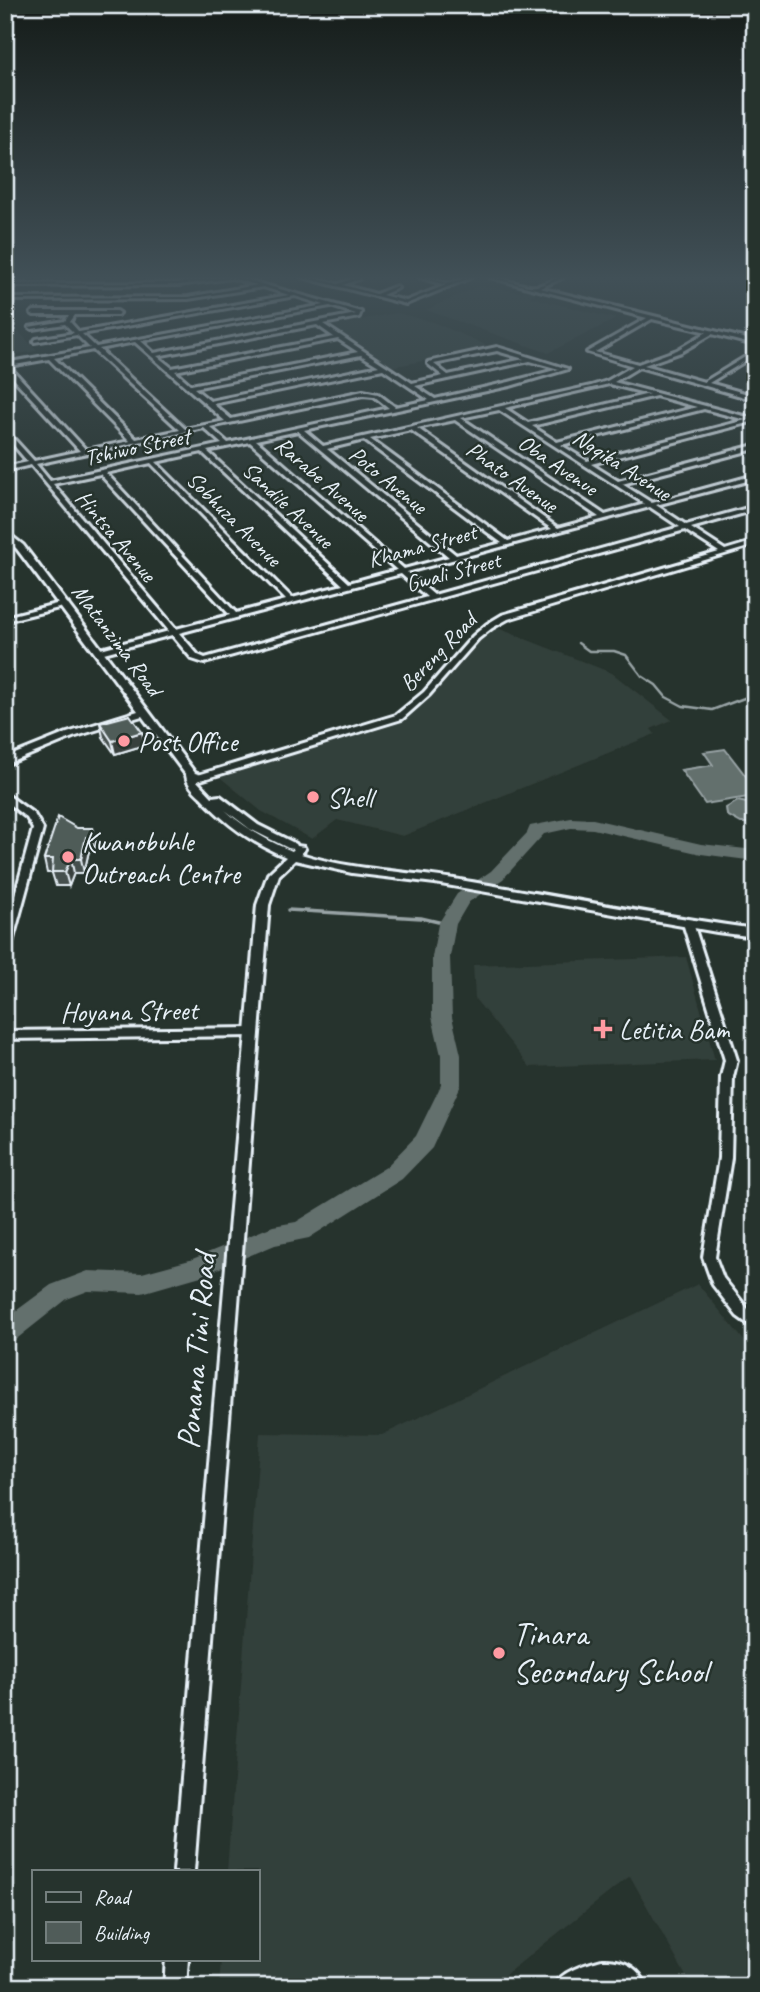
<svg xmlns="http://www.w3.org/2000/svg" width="760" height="1992" font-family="Caveat,sans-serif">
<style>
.built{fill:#333f3a}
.water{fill:#636f6d;stroke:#98a3a5;stroke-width:2}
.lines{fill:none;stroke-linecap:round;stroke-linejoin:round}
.stream-far1{stroke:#98a3a5;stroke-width:2.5}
.stream{stroke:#98a3a5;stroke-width:3.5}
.river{fill:#636f6d;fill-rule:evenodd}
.minor-casing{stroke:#e8f1f8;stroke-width:6}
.tertiary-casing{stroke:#e8f1f8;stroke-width:6}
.minor{fill:#26332d;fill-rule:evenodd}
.tertiary{fill:#26332d;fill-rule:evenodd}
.wall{fill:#454f4d;stroke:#e8f1f8;stroke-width:2}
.shaded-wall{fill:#38403e;stroke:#e8f1f8;stroke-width:2}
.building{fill:#505c59;stroke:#e8f1f8;stroke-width:2}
.poi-dot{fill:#ff9aa2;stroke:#26332d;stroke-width:2.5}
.labels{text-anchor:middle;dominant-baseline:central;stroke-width:5;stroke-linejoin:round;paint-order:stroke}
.far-street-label{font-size:23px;fill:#e8f1f8;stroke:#26332d}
.poi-label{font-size:28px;fill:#e8f1f8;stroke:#26332d;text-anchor:start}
.street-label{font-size:28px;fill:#e8f1f8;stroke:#26332d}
.near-street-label{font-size:33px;fill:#e8f1f8;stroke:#26332d}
.near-poi-label{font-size:33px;fill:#e8f1f8;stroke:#26332d;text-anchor:start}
</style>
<rect width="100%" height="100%" fill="#26332d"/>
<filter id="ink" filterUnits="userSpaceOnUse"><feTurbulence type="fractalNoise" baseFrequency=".0143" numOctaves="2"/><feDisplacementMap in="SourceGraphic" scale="14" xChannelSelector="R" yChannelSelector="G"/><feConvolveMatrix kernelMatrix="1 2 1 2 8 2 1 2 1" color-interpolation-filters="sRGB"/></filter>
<g filter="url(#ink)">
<g class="built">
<polygon points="479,286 521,292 533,287 542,290 530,297 616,319 548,353 426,310"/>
<polygon points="397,313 433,322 493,348 391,367 330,325"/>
<polygon points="5,319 23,336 37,351 5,356"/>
<polygon points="495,627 612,673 672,720 651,729 655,734 403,836 337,820 312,839 261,811 216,774 402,717 427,698 475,642"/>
<polygon points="686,957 715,1060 530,1067 475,999 473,965"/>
<polygon points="698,1284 755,1354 755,1987 692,1987 630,1876 490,1987 219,1987 221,1959 257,1959 257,1871 227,1871 260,1433 382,1435"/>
</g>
<g class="water">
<polygon points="725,749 755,788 755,796 705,804 681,770 713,765 704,752"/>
<polygon points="738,801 755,805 755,823 741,823 727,815 726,808"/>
</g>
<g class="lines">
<polyline class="stream-far1" points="578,643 589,651 614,651 626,655 642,676 656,685 666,697 683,706 712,710 755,694"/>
<polyline class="stream" points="288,910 421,918 447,924"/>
<polygon class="river" points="571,818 593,819 701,844 755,850 755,861 701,854 593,829 571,828 544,834 503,879 469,902 456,924 450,957 452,1017 461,1055 461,1085 432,1148 402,1179 309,1238 275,1245 201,1276 142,1293 88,1291 67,1299 14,1341 5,1344 5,1319 51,1285 88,1271 142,1273 190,1260 273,1226 296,1222 386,1167 416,1136 441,1085 441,1055 432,1017 432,957 438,924 457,894 491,871 527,833 530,826"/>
<defs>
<g id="minor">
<path d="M222,277H237L361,312L359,317L323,324L412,383L443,376L428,364V362L497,347L568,369L510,386L304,430L323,446L591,386L607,381L633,366L587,352L647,318L489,277C503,277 525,288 536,286C546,285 553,277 564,277L540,288L755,341V345L712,334L681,352L644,365L704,382L755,351V355L709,383L755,396V400L639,367L614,382L755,419V421L591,464L618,481L755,445V449L622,484L652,503L755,475V479L656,505L686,525L755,506V510L691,528L725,550L755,541V545L508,619L492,628L478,639L429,695L402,719L194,782H188V778L396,715L424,692L473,636L487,624L502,615L719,552L685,530L204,663L192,659L172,635L100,654H97V650L169,631L31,465L5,471V467L28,462L5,435V429L34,461L80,451L5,369V363L90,348L77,335L34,342L36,339L74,333L65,324L32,329L29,327L65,321L69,315H34L31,313L34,311H117L120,313L117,315H75L70,322L79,332L289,295L263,287L188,299L5,300V298L188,297L257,285L232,278L178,285L5,286V284L178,283ZM295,296L324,305L96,347L82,334ZM330,306L356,314L154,353L141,341ZM652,319L707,332L677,350L638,364L595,352ZM317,325L334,337L172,368L157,356ZM338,339L358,352L191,385L175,371ZM135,342L225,421L185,429L99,349ZM93,350L180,430L136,439L54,358ZM497,351L524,359L448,375L434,364ZM361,355L379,366L210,401L194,388ZM49,359L130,441L86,450L9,366ZM530,361L559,369L509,382L435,399L415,386ZM383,369L429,400L395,407L378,394L363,391L231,419L213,404ZM609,384L649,394L528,423L505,408ZM363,395L374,396L389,408L228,443L210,427ZM656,396L697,407L557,442L532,426ZM704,409L746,420L587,461L561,445ZM499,410L645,504L605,515L461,418ZM455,420L599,517L558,528L417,428ZM204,428L222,444L50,481L36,464ZM411,430L552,529L508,541L370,439ZM298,431L449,557L404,569L256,440ZM364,440L502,543L456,555L327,449ZM250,442L397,570L349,583L207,451ZM202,452L343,585L292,598L156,462ZM151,463L286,600L236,613L106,473ZM100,474L230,615L176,629L53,484ZM650,507L680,527L434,595L407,572ZM401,574L427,597L205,658L198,655L179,633Z"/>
<path d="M302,277H309L338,284L358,277L359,279L343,285L376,294L396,286L398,288L382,295L406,301L446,285L419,277C429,277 439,283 449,283C457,283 464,277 472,277L406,304Z"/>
<polygon points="64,602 68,604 67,606 5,621 5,617"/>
<polygon points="5,793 34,814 43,829 10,950 5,953 5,931 33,829 27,818 5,801"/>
<polygon points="688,920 693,923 737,1060 733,1077 731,1158 715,1257 723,1278 747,1308 755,1315 755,1329 737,1316 713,1285 703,1257 719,1158 721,1077 725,1060 683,923"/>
<polygon points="254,1028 258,1029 259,1032 258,1035 254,1036 5,1039 5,1031"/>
<path d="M602,1960C623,1959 639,1967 647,1987H627C609,1968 596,1984 578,1987C570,1988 562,1987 554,1987C560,1971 587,1964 602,1960Z"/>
</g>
<g id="tertiary">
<path d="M5,531L23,545L195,773L201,775V779L196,780L212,797L220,796L258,825L296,844L297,846L304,847L305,849L301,854C351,870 403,871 454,879C554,896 654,915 755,929V937L717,932L435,883L352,873L295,860L279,875L269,905L194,1871H174L257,905L268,874L286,857C252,843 225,824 201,797C194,791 187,784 186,775L142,716L73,737L5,765V758L67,733L138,711L17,549L5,538ZM225,810L250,829L288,848L294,849L292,851C267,841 245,828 225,810Z"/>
<polygon points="166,1959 188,1959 186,1987 164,1987"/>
</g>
</defs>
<use href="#minor" class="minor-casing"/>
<use href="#tertiary" class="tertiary-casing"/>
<use href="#minor" class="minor"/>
<use href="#tertiary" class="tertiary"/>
</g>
<g class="wall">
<polygon points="100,723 142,732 145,745 115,754 103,737"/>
<polygon points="93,828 96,842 94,851 89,851 84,873 74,873 69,886 56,886 52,873 47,873 44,859"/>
</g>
<g class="shaded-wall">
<polygon points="142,732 145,745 115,754 112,741"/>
<polygon points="93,828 96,842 94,851 91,837"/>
<polygon points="86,837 89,851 84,873 81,859"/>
<polygon points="71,859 74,873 69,886 65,872"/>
</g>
<g class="building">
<polygon points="130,715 142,732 112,741 100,723"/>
<polygon points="58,817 77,828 93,828 91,837 86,837 81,859 71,859 65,872 52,872 53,859 44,859"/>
</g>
</g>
<linearGradient id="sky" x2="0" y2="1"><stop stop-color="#151c19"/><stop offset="0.5" stop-color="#415057"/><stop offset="1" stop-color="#415057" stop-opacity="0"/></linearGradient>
<rect width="760" height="556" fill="url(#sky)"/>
<g class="poi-dot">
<circle cx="124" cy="741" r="7"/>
<circle cx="313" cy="797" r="7"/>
<circle cx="68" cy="857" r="7"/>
<path d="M599.5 1018.5h7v7h7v7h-7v7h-7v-7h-7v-7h7z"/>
<circle cx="499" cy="1653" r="7"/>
</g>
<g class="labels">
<g class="far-street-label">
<text transform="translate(137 447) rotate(-12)">Tshiwo Street</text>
<text transform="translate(558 465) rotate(34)">Oba Avenue</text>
<text transform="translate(622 465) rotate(33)">Ngqika Avenue</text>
<text transform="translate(512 477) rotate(35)">Phato Avenue</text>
<text transform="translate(322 479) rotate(41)">Rarabe Avenue</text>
<text transform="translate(388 480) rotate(39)">Poto Avenue</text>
<text transform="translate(288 505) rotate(43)">Sandile Avenue</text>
<text transform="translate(234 519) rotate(45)">Sobhuza Avenue</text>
<text transform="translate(116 536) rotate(50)">Hintsa Avenue</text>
<text transform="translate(422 546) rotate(-15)">Khama Street</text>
<text transform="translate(453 572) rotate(-15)">Gwali Street</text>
<text transform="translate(117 640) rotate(53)">Matanzima Road</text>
<text transform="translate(438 652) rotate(-46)">Bereng Road</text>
</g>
<g class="poi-label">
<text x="138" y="741">Post Office</text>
<text x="327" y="797">Shell</text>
<text x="82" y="841">Kwanobuhle<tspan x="82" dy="32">Outreach Centre</tspan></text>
<text x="619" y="1029">Letitia Bam</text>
</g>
<g class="street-label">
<text transform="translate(129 1011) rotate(-1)">Hoyana Street</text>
</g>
<g class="near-street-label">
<text transform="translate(196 1351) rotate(-85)">Ponana Tini Road</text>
</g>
<g class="near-poi-label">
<text x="513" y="1634">Tinara<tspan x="513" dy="38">Secondary School</tspan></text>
</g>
</g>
<rect width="760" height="1992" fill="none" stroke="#26332d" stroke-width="28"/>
<rect x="14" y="14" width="732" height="1964" fill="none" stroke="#e8f1f8" stroke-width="2.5" filter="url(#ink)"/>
<rect x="32" y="1870" width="228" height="91" fill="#26332d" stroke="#747f7e" stroke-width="2"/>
<rect x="46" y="1892" width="35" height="10" fill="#26332d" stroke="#747f7e" stroke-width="2"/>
<text x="94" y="1904" font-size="21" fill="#e8f1f8">Road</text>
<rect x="46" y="1922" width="35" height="21" fill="#505c59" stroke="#747f7e" stroke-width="2"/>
<text x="94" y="1940" font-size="21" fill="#e8f1f8">Building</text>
</svg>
